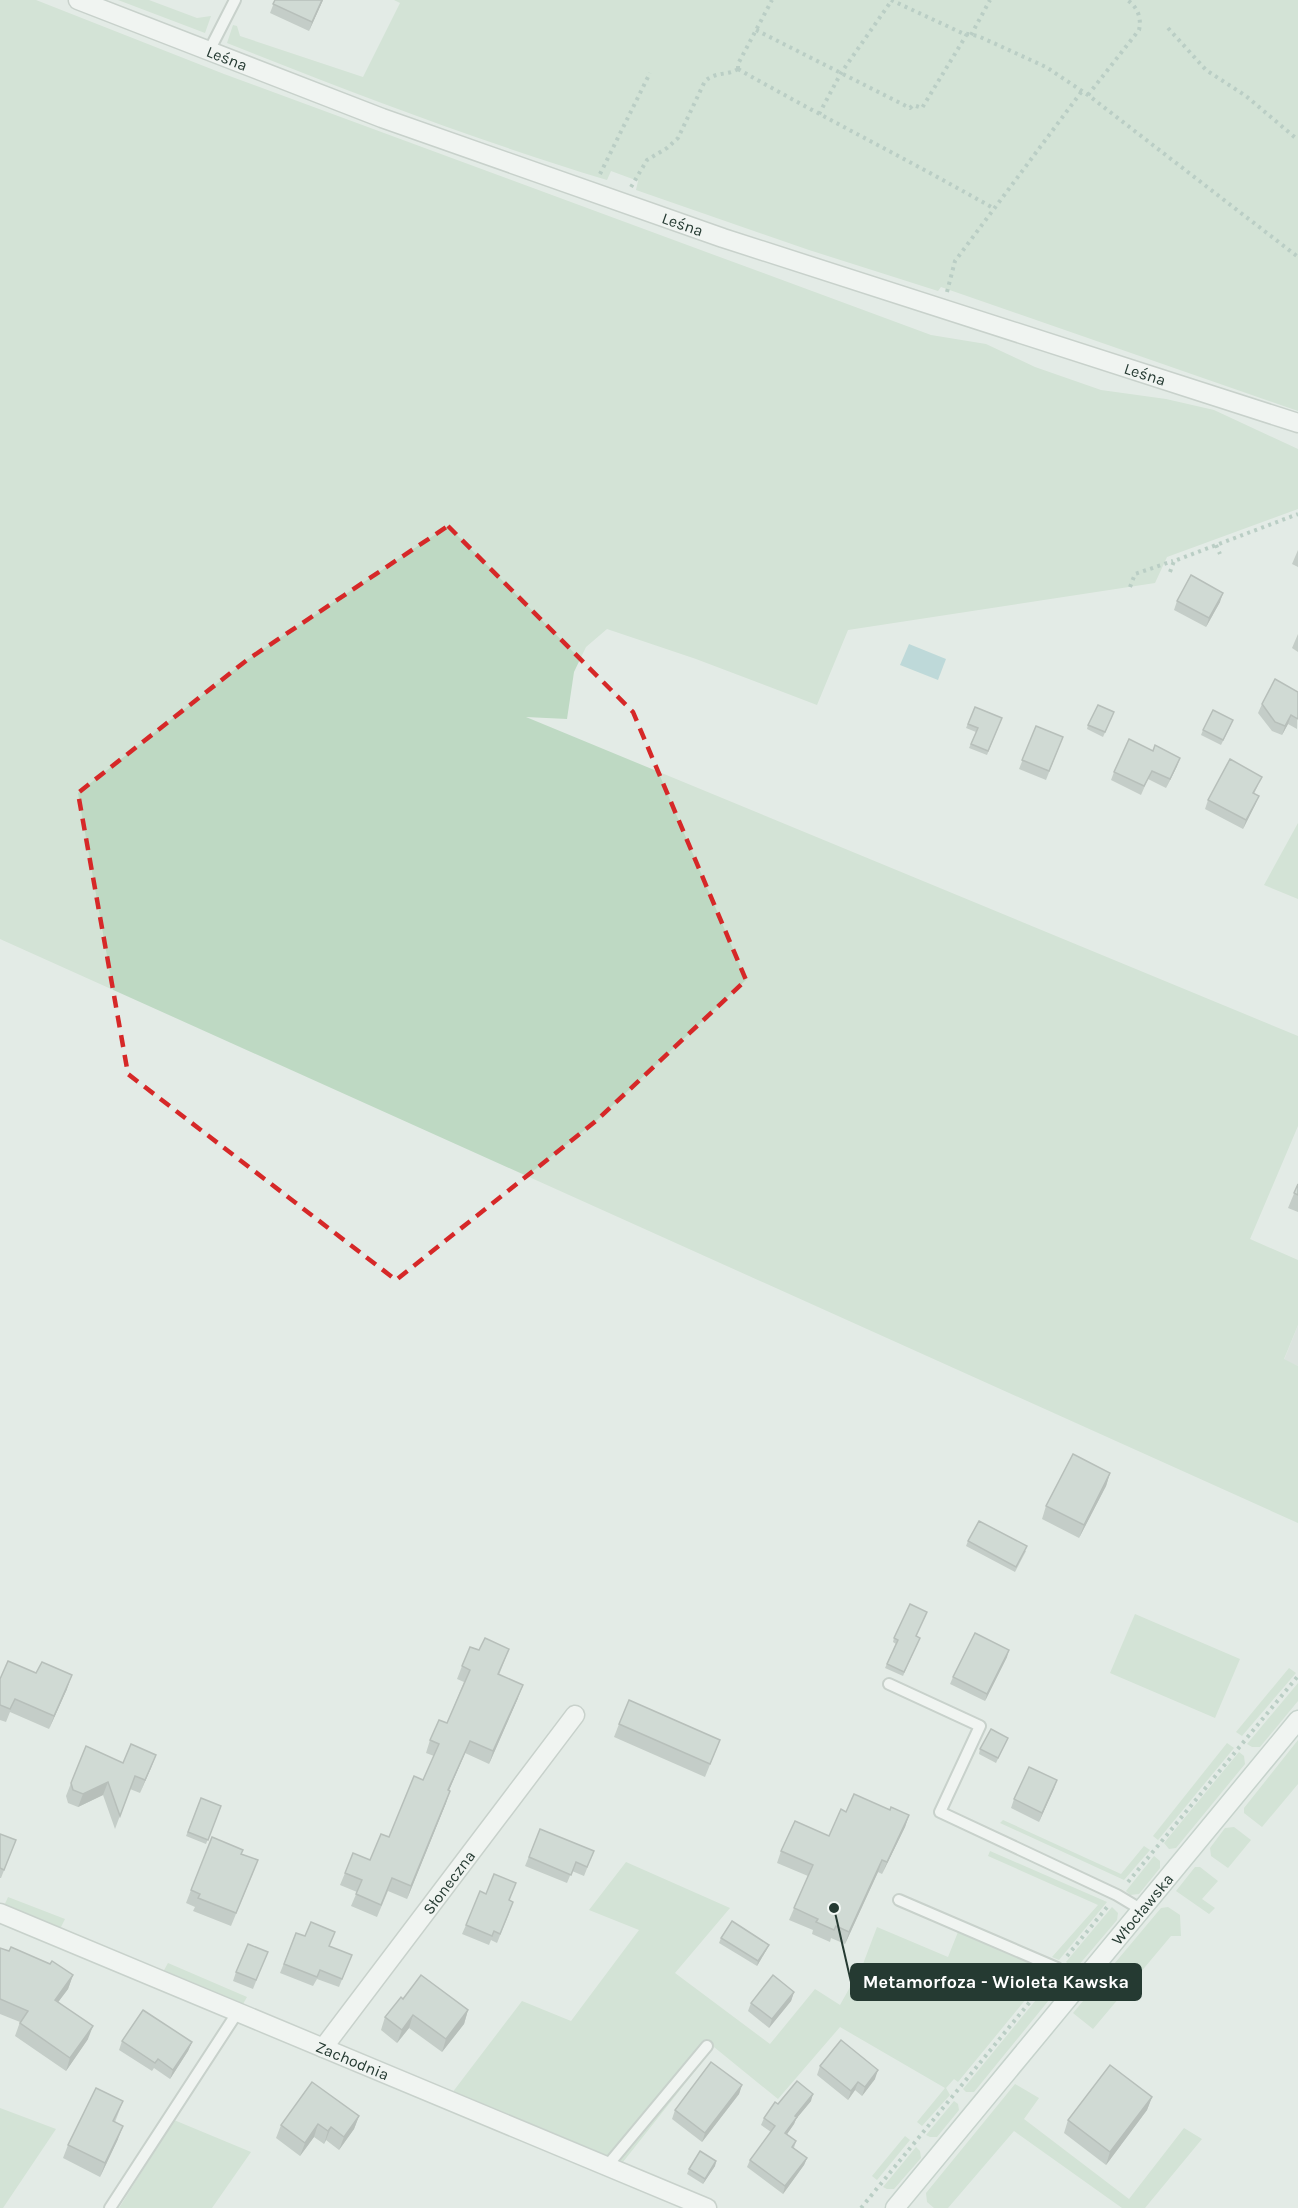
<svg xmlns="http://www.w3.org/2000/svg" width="1298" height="2208" font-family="Karla,sans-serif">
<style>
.built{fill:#d1dad5}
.green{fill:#bed9c3}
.water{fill:#91c4c9}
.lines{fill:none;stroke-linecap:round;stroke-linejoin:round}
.lane-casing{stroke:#a6b2ac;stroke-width:14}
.street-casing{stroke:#a6b2ac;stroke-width:21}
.secondary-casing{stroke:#a3b5ad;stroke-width:21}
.path{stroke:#87aa9d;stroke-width:4;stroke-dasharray:3 4.5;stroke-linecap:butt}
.lane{stroke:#fff;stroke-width:10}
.street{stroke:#fff;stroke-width:18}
.secondary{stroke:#fff;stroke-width:18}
.wall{fill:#9ea9a4}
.shaded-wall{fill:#818a86}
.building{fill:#b8c5bf;stroke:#818a86;stroke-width:1.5}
.marked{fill:none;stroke:#d62828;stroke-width:4.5;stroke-dasharray:12 8;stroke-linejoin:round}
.labels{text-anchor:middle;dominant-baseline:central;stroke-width:4.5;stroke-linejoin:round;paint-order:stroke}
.street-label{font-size:16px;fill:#253a32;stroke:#f3f8f5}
.leader{fill:none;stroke:#253a32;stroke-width:2}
.callout-dot{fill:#253a32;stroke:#f3f8f5;stroke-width:2}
.callout{fill:#253a32;stroke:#253a32;stroke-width:2}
.callout-label{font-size:18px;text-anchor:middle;font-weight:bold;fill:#fff}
</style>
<rect width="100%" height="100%" fill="#e3ebe6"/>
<polygon class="built" points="1298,1325 1298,1366 1284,1360"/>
<g class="green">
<polygon points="0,0 36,0 224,74 931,335 986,344 1035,367 1101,390 1166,399 1214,410 1298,449 1298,509 1167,557 1155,583 848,630 817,705 696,659 607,629 586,647 574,672 567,719 526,717 1298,1036 1298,1126 1250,1239 1298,1260 1298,1325 1284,1359 1298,1366 1298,1523 0,939"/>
<polygon points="118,0 149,0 197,18 211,16 205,33"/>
<path d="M394,0H1298V411L941,287L938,291L809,250L636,190L638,181L611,171L607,180C478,141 353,93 227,43L233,25L237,26L240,36L363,77L400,3Z"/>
<polygon points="1298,823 1298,899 1264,885"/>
<polygon points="1135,1614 1240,1659 1215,1718 1110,1673"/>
<polygon points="1289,1668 1296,1673 1242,1736 1236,1732"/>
<polygon points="1298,1683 1298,1701 1260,1747 1252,1747 1247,1744"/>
<polygon points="1298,1740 1298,1784 1262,1827 1244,1813 1244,1808"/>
<polygon points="1227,1743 1234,1748 1158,1840 1153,1836"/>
<polygon points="1239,1752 1244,1756 1245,1764 1176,1848 1169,1849 1164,1843"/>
<polygon points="1003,1820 1121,1874 1144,1846 1150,1850 1124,1880 1000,1823"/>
<polygon points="1234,1827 1251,1840 1228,1868 1211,1856 1210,1848 1225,1828"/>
<polygon points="990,1851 1107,1902 1059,1960 1052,1957 1098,1905 988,1856"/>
<polygon points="1154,1856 1160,1861 1160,1868 1139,1894 1130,1895 1126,1891"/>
<polygon points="626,1862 730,1908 675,1973 770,2044 815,1989 840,2005 863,1964 877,1927 948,1957 958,1932 1049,1971 958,2082 954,2079 946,2088 950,2095 922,2126 917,2122 945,2088 840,2027 778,2099 714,2047 623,2162 515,2117 452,2093 522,2001 571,2021 639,1930 589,1910"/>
<polygon points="1195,1867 1200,1867 1218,1881 1202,1899 1215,1908 1209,1914 1176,1891"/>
<polygon points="8,1897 65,1919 60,1929 4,1906"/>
<polygon points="1112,1907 1118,1913 1117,1920 1078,1966 1071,1966 1066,1962"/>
<polygon points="1168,1907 1180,1915 1181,1936 1171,1936 1093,2029 1073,2013 1161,1908"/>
<polygon points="168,1963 247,1997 243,2004 163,1972"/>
<polygon points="1054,1978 1059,1982 1058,1989 974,2092 966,2092 963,2089"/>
<polygon points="1015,2084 1039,2098 1024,2119 1129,2199 1184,2128 1202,2139 1145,2208 1122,2208 1014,2131 948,2208 934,2208 927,2202 926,2193"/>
<polygon points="954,2101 958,2104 959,2110 937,2137 930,2137 926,2135"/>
<polygon points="0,2108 56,2129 3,2208 0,2208"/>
<polygon points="174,2120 251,2152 212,2208 119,2208"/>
<polygon points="905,2136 910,2140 877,2180 872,2176"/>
<polygon points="916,2147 920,2151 921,2158 894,2189 887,2189 883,2187"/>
</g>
<polygon class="water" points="909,644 946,659 938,680 900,665"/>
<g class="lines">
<defs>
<g id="lane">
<polyline points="209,51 235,0"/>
<polyline points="889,1684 980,1726 940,1812 1117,1895 1142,1910"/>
<polyline points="899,1900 1057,1968 1078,1987"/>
<polyline points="607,2166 707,2046"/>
<polyline points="110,2208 237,2013"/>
</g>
<g id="street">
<path id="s1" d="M78,0L382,118L723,238L1298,423"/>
<path id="s2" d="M0,1913L707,2208"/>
<path id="s3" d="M323,2048L575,1715"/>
</g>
<g id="secondary">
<path id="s4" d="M895,2208L1298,1720"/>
</g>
</defs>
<use href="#lane" class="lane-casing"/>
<use href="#street" class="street-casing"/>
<use href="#secondary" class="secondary-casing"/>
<g class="path">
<polyline points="891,0 962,33 978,36 1046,67 1088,95 1298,257"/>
<polyline points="1168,28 1206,70 1246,96 1298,140"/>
<polyline points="756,30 910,108 913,105 922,108 967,34"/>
<polyline points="971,35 990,0"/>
<path d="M738,69C822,117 909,160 993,208"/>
<polyline points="738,69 738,64 772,0"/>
<path d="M1088,95L1139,30C1142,18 1137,6 1127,0"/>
<polyline points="819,114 841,73 892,0"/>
<polyline points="600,174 650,73"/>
<path d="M631,187L647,160L667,148L678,138L705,81C717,71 727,76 738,69"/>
<polyline points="947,292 955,261 1082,91"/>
<polyline points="1216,545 1220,554"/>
<polyline points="1170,572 1174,561 1298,514"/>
<polyline points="1130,587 1135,574 1173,561"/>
<polyline points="1128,1882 1298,1676"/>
<polyline points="1067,1956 1108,1906"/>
<polyline points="861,2208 1047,1981"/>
</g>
<use href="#lane" class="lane"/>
<use href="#street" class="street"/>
<use href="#secondary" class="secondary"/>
</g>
<g class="wall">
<polygon points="275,0 323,0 309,31 270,13"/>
<polygon points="1298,550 1298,567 1292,564"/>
<polygon points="1177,601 1220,602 1206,627 1174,610"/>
<polygon points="1298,634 1298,652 1292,648"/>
<polygon points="1298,692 1297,729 1288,724 1282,735 1272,731 1258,713 1262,704"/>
<polygon points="975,707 1002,718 987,755 969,748 976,732 966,728"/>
<polygon points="1112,717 1103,737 1087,729 1088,725"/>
<polygon points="1231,725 1221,745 1201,735 1203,730"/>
<polygon points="1036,726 1063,737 1046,780 1019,769"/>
<polygon points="1153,751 1177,766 1166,788 1148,779 1141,795 1111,780 1114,772"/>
<polygon points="1258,785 1254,794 1259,796 1255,805 1243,829 1205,809 1208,800"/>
<polygon points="1298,1184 1298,1212 1288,1208"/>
<polygon points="1110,1473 1106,1486 1079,1538 1042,1519 1046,1506"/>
<polygon points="968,1541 1026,1551 1015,1572 966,1546"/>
<polygon points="916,1636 920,1638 903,1676 885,1668 896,1644 893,1642 894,1638"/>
<polygon points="509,1649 499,1675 518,1698 489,1764 465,1753 449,1790 446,1803 407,1899 388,1891 377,1917 351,1906 357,1892 340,1885 345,1873 370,1860 389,1837 423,1780 434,1756 426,1753 430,1740 447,1723 464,1682 457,1679 462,1666 479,1650"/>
<polygon points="1007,1657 985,1701 950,1684 953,1677"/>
<polygon points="0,1679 67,1689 49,1729 10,1712 6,1722 0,1720"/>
<polygon points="619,1724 720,1740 705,1777 614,1737"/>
<polygon points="1008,1738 996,1763 979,1754 980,1749"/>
<polygon points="156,1755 140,1793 130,1789 115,1829 103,1795 78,1807 68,1803 66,1796 71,1783 123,1763"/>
<polygon points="1057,1780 1039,1822 1011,1808 1014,1799"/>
<polygon points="201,1798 221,1806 206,1844 186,1836"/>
<polygon points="890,1810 909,1815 905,1827 882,1874 878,1872 845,1944 831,1938 830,1942 812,1934 813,1930 789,1920 808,1876 777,1863 781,1851 829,1836 846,1812"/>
<polygon points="540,1829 594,1851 584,1876 572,1871 567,1883 525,1866"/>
<polygon points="0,1834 16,1840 1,1878 0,1878"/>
<polygon points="253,1873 231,1926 193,1911 195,1907 186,1903 191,1890"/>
<polygon points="486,1894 509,1901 510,1911 497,1943 491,1940 489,1945 462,1934 466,1925"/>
<polygon points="296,1933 352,1955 339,1987 317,1979 313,1986 280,1973"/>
<polygon points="721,1938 767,1949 757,1966 719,1943"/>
<polygon points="0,1948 73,1975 68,1989 58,2002 88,2039 66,2071 15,2036 20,2022 0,2014"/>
<polygon points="264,1961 253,1989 233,1981 236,1972"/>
<polygon points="794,1992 791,2001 769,2028 748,2011 751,2003"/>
<polygon points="468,2010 464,2024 442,2052 409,2028 397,2043 381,2030 385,2017"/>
<polygon points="122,2041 192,2042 188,2051 170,2079 154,2068 152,2071 119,2050"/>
<polygon points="820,2066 875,2079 862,2096 855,2090 848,2100 817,2075"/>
<polygon points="742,2085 739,2094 702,2142 672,2119 675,2110"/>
<polygon points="1152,2097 1147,2110 1106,2165 1064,2133 1068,2120"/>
<polygon points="123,2101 115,2122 118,2139 100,2177 63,2158 68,2145"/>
<polygon points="811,2101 796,2119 794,2124 787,2134 796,2141 794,2148 807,2158 804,2165 783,2194 747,2167 750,2160 771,2132 761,2125 764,2118 778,2104"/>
<polygon points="359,2116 354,2129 339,2150 326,2140 324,2144 314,2137 300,2156 276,2138 281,2125"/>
<polygon points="716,2161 715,2166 703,2184 687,2174 689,2169"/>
</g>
<g class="shaded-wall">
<polygon points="322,0 323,0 309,31 312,22"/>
<polygon points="1223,593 1220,602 1206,627 1209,618"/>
<polygon points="1291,715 1288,724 1282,735 1285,726"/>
<polygon points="1180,758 1177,766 1166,788 1170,779"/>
<polygon points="1259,796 1255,805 1243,829 1246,820"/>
<polygon points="1110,1473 1106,1486 1079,1538 1084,1525"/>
<polygon points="1009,1650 1007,1657 985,1701 987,1694"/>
<polygon points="72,1675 67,1689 49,1729 54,1716"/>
<polygon points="523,1685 518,1698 489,1764 493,1751"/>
<polygon points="470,1741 465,1753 444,1802 448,1790"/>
<polygon points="156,1755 151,1768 140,1793 145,1780"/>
<polygon points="1057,1780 1054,1789 1039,1822 1042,1813"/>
<polygon points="108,1782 103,1795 78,1807 83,1794"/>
<polygon points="450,1791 446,1803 407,1899 411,1886"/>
<polygon points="909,1815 905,1827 882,1874 887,1862"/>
<polygon points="882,1860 878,1872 845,1944 849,1932"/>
<polygon points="769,1945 767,1949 757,1966 758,1961"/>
<polygon points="73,1975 68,1989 50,2013 55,2000"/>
<polygon points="794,1992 791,2001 769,2028 772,2019"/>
<polygon points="468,2010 464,2024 442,2052 446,2039"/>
<polygon points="413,2015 409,2028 397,2043 402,2030"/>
<polygon points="93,2026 88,2039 66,2071 70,2058"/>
<polygon points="192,2042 188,2051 170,2079 173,2070"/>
<polygon points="878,2070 875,2079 862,2096 865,2087"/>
<polygon points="858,2082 855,2090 848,2100 851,2091"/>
<polygon points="742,2085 739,2094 702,2142 705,2133"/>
<polygon points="813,2094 811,2101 796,2119 794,2124 783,2140 785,2133 795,2116"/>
<polygon points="1152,2097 1147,2110 1106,2165 1110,2152"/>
<polygon points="359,2116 354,2129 339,2150 344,2137"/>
<polygon points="318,2124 314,2137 300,2156 305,2143"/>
<polygon points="123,2126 118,2139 100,2177 105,2163"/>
<polygon points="331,2127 326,2140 324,2144 328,2131"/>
<polygon points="807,2158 804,2165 783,2194 785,2186"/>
<polygon points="716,2161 715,2166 703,2184 705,2179"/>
</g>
<g class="building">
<polygon points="275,0 322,0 312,22 273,4"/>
<polygon points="1191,575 1223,593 1209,618 1177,601"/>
<polygon points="1275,679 1298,692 1298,719 1291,715 1285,726 1275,722 1262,704"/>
<polygon points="1098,705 1114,712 1105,732 1088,725"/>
<polygon points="975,707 1002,718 988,751 971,744 978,728 968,724"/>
<polygon points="1213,710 1233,720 1223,740 1203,730"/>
<polygon points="1036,726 1063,737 1049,771 1022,760"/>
<polygon points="1129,739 1153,751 1155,745 1180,758 1170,779 1152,771 1144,786 1114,772"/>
<polygon points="1230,759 1262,777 1253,793 1259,796 1246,820 1208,800"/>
<polygon points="1298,1184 1298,1195 1294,1193"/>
<polygon points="1073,1454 1110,1473 1084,1525 1046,1506"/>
<polygon points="979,1521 1027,1546 1016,1567 968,1541"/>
<polygon points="910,1604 927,1612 916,1636 920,1638 904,1672 887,1664 898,1640 894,1638"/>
<polygon points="975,1633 1009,1650 987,1694 953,1677"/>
<polygon points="485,1638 509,1649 498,1674 523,1685 493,1751 470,1741 448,1790 450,1791 411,1886 392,1878 381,1905 356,1894 362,1880 345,1873 353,1853 370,1860 381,1834 389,1837 414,1776 423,1780 439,1744 430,1740 439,1720 447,1723 470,1670 462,1666 470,1647 479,1650"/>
<polygon points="8,1661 36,1673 42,1662 72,1675 54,1716 15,1699 10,1709 0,1705 0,1679"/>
<polygon points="629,1700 720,1740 710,1764 619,1724"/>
<polygon points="991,1729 1008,1738 998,1758 980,1749"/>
<polygon points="131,1744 156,1755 145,1780 135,1776 120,1816 108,1782 83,1794 73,1790 71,1783 86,1746 123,1763"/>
<polygon points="1029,1767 1057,1780 1042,1813 1014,1799"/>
<polygon points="854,1794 890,1810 891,1807 909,1815 887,1862 882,1860 849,1932 836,1926 834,1930 816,1922 818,1919 794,1908 813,1865 781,1851 795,1821 829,1836 841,1809 846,1812"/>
<polygon points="201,1798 221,1806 208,1840 188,1832"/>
<polygon points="540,1829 594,1851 587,1867 576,1862 571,1875 529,1857"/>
<polygon points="0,1834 16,1840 4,1870 0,1868"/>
<polygon points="212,1837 243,1850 241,1854 258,1860 236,1913 198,1898 200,1894 191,1890"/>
<polygon points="494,1874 516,1883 509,1900 513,1902 500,1934 494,1931 492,1936 466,1925 480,1891 486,1894"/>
<polygon points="732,1921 769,1945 758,1961 721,1938"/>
<polygon points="311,1922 335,1932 329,1946 352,1955 342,1979 320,1970 317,1977 284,1964 296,1933 305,1936"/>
<polygon points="248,1944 268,1952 256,1980 236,1972"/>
<polygon points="11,1947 50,1964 52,1961 73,1975 55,2000 93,2026 70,2058 20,2023 28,2011 0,1999 0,1948 9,1951"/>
<polygon points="421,1975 468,2010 446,2039 413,2015 402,2030 385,2017 401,1997 403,1999"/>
<polygon points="773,1975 794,1992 772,2019 751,2003"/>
<polygon points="143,2010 192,2042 173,2070 158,2059 155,2063 122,2041"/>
<polygon points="841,2040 878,2070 865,2087 858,2082 851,2091 820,2066"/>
<polygon points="711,2062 742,2085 705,2133 675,2110"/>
<polygon points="1110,2065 1152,2097 1110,2152 1068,2120"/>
<polygon points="797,2081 813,2094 795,2116 797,2117 785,2133 796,2141 792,2147 807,2158 785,2186 750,2160 775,2126 764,2118 775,2102 778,2104"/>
<polygon points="312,2082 359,2116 344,2137 331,2127 328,2131 318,2124 305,2143 281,2125"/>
<polygon points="96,2088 123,2101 113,2121 123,2126 105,2163 68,2145"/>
<polygon points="700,2151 716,2161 705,2179 689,2169"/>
</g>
<path d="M0 0H1298V2208H0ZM448,526L633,712L746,980L596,1121L396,1280L128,1074L78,793L247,660Z" fill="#e3ebe6" fill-opacity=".55" fill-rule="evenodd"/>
<path class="marked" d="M448,526L633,712L746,980L596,1121L396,1280L128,1074L78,793L247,660Z"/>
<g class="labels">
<g class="street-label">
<text stroke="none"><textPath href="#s1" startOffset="160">Leśna</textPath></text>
<text stroke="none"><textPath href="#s1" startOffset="645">Leśna</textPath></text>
<text stroke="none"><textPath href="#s1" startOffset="1131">Leśna</textPath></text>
<text stroke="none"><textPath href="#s3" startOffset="208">Słoneczna</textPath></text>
<text stroke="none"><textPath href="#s4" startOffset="388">Włocławska</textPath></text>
<text stroke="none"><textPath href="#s2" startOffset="382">Zachodnia</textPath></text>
</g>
</g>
<path class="leader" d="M834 1908L851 1982"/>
<circle class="callout-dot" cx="834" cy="1908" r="6"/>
<rect class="callout" x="851" y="1964" width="290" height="36" rx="6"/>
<g class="callout-label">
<text x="996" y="1988">Metamorfoza - Wioleta Kawska</text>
</g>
</svg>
